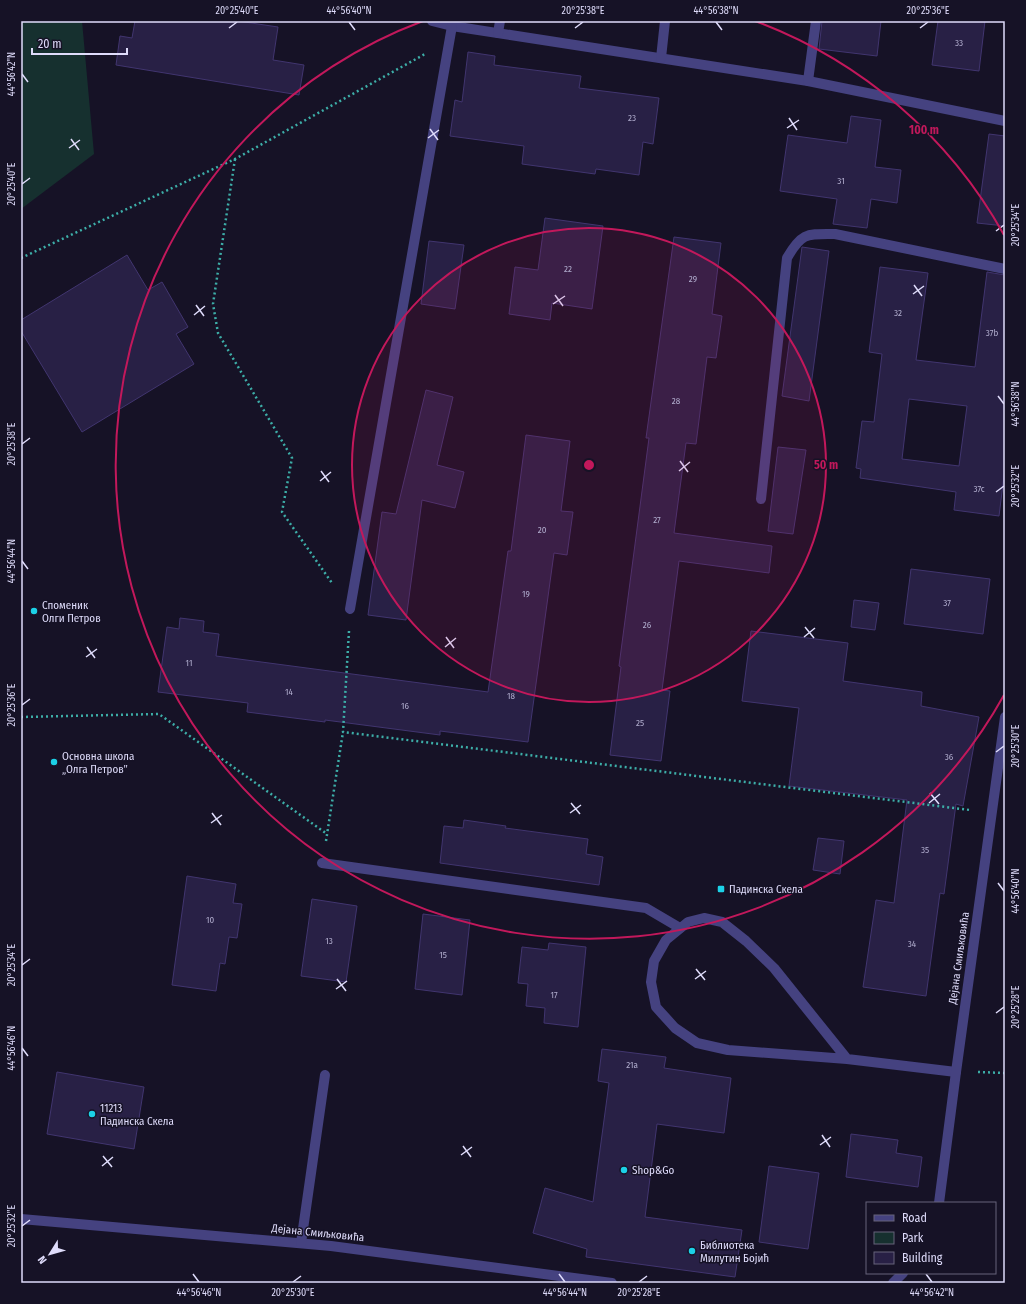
<svg xmlns="http://www.w3.org/2000/svg" width="1026" height="1304" font-family="'Fira Sans Condensed',sans-serif">
<style>
.green{fill:#16302f}
.building{fill:#282045;stroke:#41356f;fill-rule:evenodd}
.lines{fill:none;stroke-linecap:round;stroke-linejoin:round}
.path{stroke:#3daea8;stroke-width:2.5;stroke-dasharray:2 3;stroke-linecap:butt}
.minor{stroke:#454280;stroke-width:10}
.ticks{fill:none;stroke:#dfdcfb;stroke-width:1.5}
.ring{fill:none;stroke:#c2185b;stroke-width:2}
.poi-dot{fill:#1cd1e7;stroke:#161226;stroke-width:1.5}
.labels{text-anchor:middle;dominant-baseline:central;stroke-width:3;stroke-linejoin:round;paint-order:stroke}
.number-label{font-size:9px;fill:#b1adce}
.poi-label{font-size:11px;fill:#dfdcfb;stroke:#161226;text-anchor:start}
.street-label{font-size:11px;fill:#dfdcfb;stroke:#161226}
.centre{fill:#c2185b;stroke:#161226;stroke-width:2}
.ring-label{font-size:12px;text-anchor:middle;font-weight:bold;fill:#c2185b;stroke:#161226;stroke-width:3;stroke-linejoin:round;paint-order:stroke}
.neatline{fill:none;stroke:#dfdcfb;stroke-width:1.5}
.ticks-label{font-size:10px;text-anchor:middle;fill:#dfdcfb}
</style>
<rect width="100%" height="100%" fill="#161226"/>
<polygon class="green" points="21,21 82,21 94,154 21,209"/>
<g class="building">
<polygon points="135,21 238,21 278,27 273,60 304,65 299,95 116,65 120,36 132,38"/>
<polygon points="822,21 881,21 877,56 819,49"/>
<polygon points="938,21 985,21 979,71 932,65"/>
<polygon points="468,52 495,56 494,65 581,76 579,88 659,98 653,144 643,142 639,175 596,169 595,174 522,164 524,146 450,136 455,100 462,102"/>
<polygon points="851,116 881,120 875,167 901,170 897,203 871,199 867,228 833,224 837,199 780,191 788,135 847,143"/>
<polygon points="989,134 1005,136 1005,226 977,223"/>
<polygon points="545,218 603,226 592,309 552,303 550,320 509,314 515,267 538,270"/>
<polygon points="674,237 721,243 712,314 722,316 716,358 707,357 696,444 686,443 674,533 772,546 769,573 679,561 662,690 670,691 661,761 610,755 621,667 619,666 649,438 646,438"/>
<polygon points="429,241 464,245 455,309 421,304"/>
<polygon points="802,247 829,251 809,401 782,396"/>
<polygon points="127,255 148,290 162,282 188,327 176,334 194,364 82,432 21,331 21,320"/>
<path d="M880,267L928,273L916,360L975,367L987,272L1005,275V468L999,516L954,510L956,492L860,478L861,469L856,468L862,421L874,422L882,354L869,352ZM909,399L967,406L959,466L902,459Z"/>
<polygon points="426,390 453,397 437,465 464,472 455,508 422,500 406,620 368,615 382,512 396,514"/>
<polygon points="526,435 570,441 561,511 573,512 567,555 554,553 528,742 440,731 440,735 325,720 325,722 247,712 248,703 158,692 167,627 179,629 180,618 204,621 203,632 219,634 216,656 488,692 508,551 511,551"/>
<polygon points="778,447 806,450 793,534 768,531"/>
<polygon points="911,569 990,579 983,634 904,624"/>
<polygon points="854,600 879,603 875,630 851,627"/>
<polygon points="751,631 848,643 843,681 922,692 921,706 979,717 963,806 956,804 944,894 940,893 926,996 863,987 876,900 894,903 907,800 789,786 799,708 742,701"/>
<polygon points="464,820 506,826 505,828 588,839 586,854 603,857 599,885 440,863 444,826 463,828"/>
<polygon points="818,838 844,841 840,874 813,870"/>
<polygon points="187,876 236,884 233,903 242,904 237,938 229,937 225,964 220,963 216,991 172,985"/>
<polygon points="312,899 357,906 346,982 301,976"/>
<polygon points="423,914 470,920 462,995 415,989"/>
<polygon points="549,943 586,947 578,1027 544,1023 545,1008 526,1006 528,984 518,983 522,947 548,950"/>
<polygon points="602,1049 666,1057 664,1068 731,1078 724,1133 657,1124 645,1217 742,1230 735,1277 586,1257 587,1249 533,1233 545,1188 593,1202 609,1083 598,1081"/>
<polygon points="57,1072 144,1087 134,1149 47,1134"/>
<polygon points="851,1134 898,1140 896,1153 922,1157 918,1187 846,1177"/>
<polygon points="769,1166 819,1173 808,1249 759,1242"/>
</g>
<g class="lines">
<g class="path">
<polyline points="235,159 213,304 218,333 292,458 282,512 332,583"/>
<polyline points="21,258 235,159 425,54"/>
<polyline points="349,631 343,732 970,810"/>
<polyline points="21,717 159,714 327,834"/>
<polyline points="326,841 343,732"/>
<polyline points="978,1072 1005,1073"/>
</g>
<g class="minor">
<polyline points="432,21 452,26 808,81 1005,121"/>
<polyline points="498,33 500,21"/>
<polyline points="661,58 665,21"/>
<polyline points="808,81 816,21"/>
<path d="M761,499L787,258C802,232 807,234 835,234L1005,269"/>
<polyline points="350,609 452,26"/>
<polyline points="322,863 646,908 680,928"/>
<polyline points="847,1059 774,968 746,941 722,922 704,918 688,922 666,940 654,961 651,982 656,1007 675,1028 697,1043 728,1050 847,1059 956,1072"/>
<polyline points="939,1203 956,1072 1005,717"/>
<polyline points="21,1219 331,1246 612,1283"/>
<polyline points="301,1243 325,1075"/>
<polyline points="893,1283 903,1273"/>
</g>
</g>
<path class="ticks" d="M349,22L355,30M716,22L722,30M229,28L237,22M575,28L583,22M920,28L928,22M22,74L28,82M789,118L797,130M787,128L799,120M430,129L438,140M428,138L439,130M71,139L79,150M69,148L80,140M22,184L30,178M996,231L1004,225M914,285L922,296M913,294L924,286M555,295L563,306M553,304L565,296M196,305L204,316M194,315L205,306M998,396L1004,404M22,444L30,438M680,461L688,472M321,471L329,482M679,471L690,462M320,481L331,472M996,492L1004,486M22,561L28,569M805,627L814,638M446,637L454,648M804,637L815,628M87,647L95,658M445,647L456,638M86,657L97,649M22,705L30,699M996,752L1004,746M930,793L939,804M571,803L580,814M929,803L940,794M212,813L221,825M570,813L581,805M211,823L222,815M998,883L1004,891M22,965L30,959M696,969L705,980M337,979L346,991M695,979L706,971M336,989L347,981M996,1013L1004,1007M22,1048L28,1056M822,1135L830,1147M820,1145L831,1137M463,1146L471,1157M461,1155L472,1147M103,1156L112,1167M102,1166L113,1157M22,1226L30,1220M193,1274L199,1282M559,1274L565,1282M926,1274L932,1282M293,1282L301,1276M639,1282L647,1276"/>
<circle cx="589" cy="465" r="237" fill="#c2185b" fill-opacity=".12"/>
<g class="ring">
<circle cx="589" cy="465" r="237"/>
<path d="M1004 695A474 474 0 1 1 423 21M755 21A474 474 0 0 1 1004 235"/>
</g>
<g class="poi-dot">
<circle cx="34" cy="611" r="4"/>
<circle cx="54" cy="762" r="4"/>
<rect x="717" y="885" width="8" height="8" rx="2"/>
<circle cx="92" cy="1114" r="4"/>
<circle cx="624" cy="1170" r="4"/>
<circle cx="692" cy="1251" r="4"/>
</g>
<g class="labels">
<g class="number-label">
<text x="959" y="43">33</text>
<text x="632" y="118">23</text>
<text x="841" y="181">31</text>
<text x="568" y="269">22</text>
<text x="693" y="279">29</text>
<text x="898" y="313">32</text>
<text x="992" y="333">37b</text>
<text x="676" y="401">28</text>
<text x="979" y="489">37c</text>
<text x="657" y="520">27</text>
<text x="542" y="530">20</text>
<text x="526" y="594">19</text>
<text x="947" y="603">37</text>
<text x="647" y="625">26</text>
<text x="189" y="663">11</text>
<text x="289" y="692">14</text>
<text x="511" y="696">18</text>
<text x="405" y="706">16</text>
<text x="640" y="723">25</text>
<text x="949" y="757">36</text>
<text x="925" y="850">35</text>
<text x="210" y="920">10</text>
<text x="329" y="941">13</text>
<text x="912" y="944">34</text>
<text x="443" y="955">15</text>
<text x="554" y="995">17</text>
<text x="632" y="1065">21a</text>
</g>
<g class="poi-label">
<text x="42" y="605">Споменик<tspan x="42" dy="13">Олги Петров</tspan></text>
<text x="62" y="756">Основна школа<tspan x="62" dy="13">„Олга Петров”</tspan></text>
<text x="729" y="889">Падинска Скела</text>
<text x="100" y="1108">11213<tspan x="100" dy="13">Падинска Скела</tspan></text>
<text x="632" y="1170">Shop&amp;Go</text>
<text x="700" y="1245">Библиотека<tspan x="700" dy="13">Милутин Бојић</tspan></text>
</g>
<g class="street-label">
<text transform="translate(959 958) rotate(-82)">Дејана Смиљковића</text>
<text transform="translate(318 1233) rotate(6)">Дејана Смиљковића</text>
</g>
</g>
<circle cx="589" cy="465" r="6" class="centre"/>
<g class="ring-label">
<text x="924" y="134">100 m</text>
<text x="826" y="469">50 m</text>
</g>
<rect width="1026" height="1304" fill="none" stroke="#161226" stroke-width="44"/>
<rect x="866" y="1202" width="130" height="72" fill="#161226" stroke="#66637b"/>
<rect x="874" y="1215" width="20" height="6" fill="#454280" stroke="#66637b"/>
<text x="902" y="1222" font-size="12" fill="#dfdcfb">Road</text>
<rect x="874" y="1232" width="20" height="12" fill="#16302f" stroke="#66637b"/>
<text x="902" y="1242" font-size="12" fill="#dfdcfb">Park</text>
<rect x="874" y="1252" width="20" height="12" fill="#282045" stroke="#66637b"/>
<text x="902" y="1262" font-size="12" fill="#dfdcfb">Building</text>
<g transform="translate(50 1254) rotate(233)" stroke="#161226" stroke-width="3" paint-order="stroke">
<path d="M0-3L7 15L0 10L-7 15Z" fill="#dfdcfb"/>
<text y="-6" font-size="11" font-weight="bold" text-anchor="middle" fill="#dfdcfb">N</text>
</g>
<path d="M32 48v6h95v-6" fill="none" stroke="#dfdcfb" stroke-width="2"/>
<text x="38" y="48" font-size="12" fill="#dfdcfb" stroke="#161226" stroke-width="3" paint-order="stroke">20 m</text>
<rect x="22" y="22" width="982" height="1260" class="neatline"/>
<g class="ticks-label">
<text x="237" y="14">20°25'40"E</text>
<text x="349" y="14">44°56'40"N</text>
<text x="583" y="14">20°25'38"E</text>
<text x="716" y="14">44°56'38"N</text>
<text x="928" y="14">20°25'36"E</text>
<text transform="translate(11 74) rotate(-90)" y="4">44°56'42"N</text>
<text transform="translate(11 184) rotate(-90)" y="4">20°25'40"E</text>
<text transform="translate(1015 225) rotate(-90)" y="4">20°25'34"E</text>
<text transform="translate(1015 404) rotate(-90)" y="4">44°56'38"N</text>
<text transform="translate(11 444) rotate(-90)" y="4">20°25'38"E</text>
<text transform="translate(1015 486) rotate(-90)" y="4">20°25'32"E</text>
<text transform="translate(11 561) rotate(-90)" y="4">44°56'44"N</text>
<text transform="translate(11 705) rotate(-90)" y="4">20°25'36"E</text>
<text transform="translate(1015 746) rotate(-90)" y="4">20°25'30"E</text>
<text transform="translate(1015 891) rotate(-90)" y="4">44°56'40"N</text>
<text transform="translate(11 965) rotate(-90)" y="4">20°25'34"E</text>
<text transform="translate(1015 1007) rotate(-90)" y="4">20°25'28"E</text>
<text transform="translate(11 1048) rotate(-90)" y="4">44°56'46"N</text>
<text transform="translate(11 1226) rotate(-90)" y="4">20°25'32"E</text>
<text x="199" y="1296">44°56'46"N</text>
<text x="293" y="1296">20°25'30"E</text>
<text x="565" y="1296">44°56'44"N</text>
<text x="639" y="1296">20°25'28"E</text>
<text x="932" y="1296">44°56'42"N</text>
</g>
</svg>
